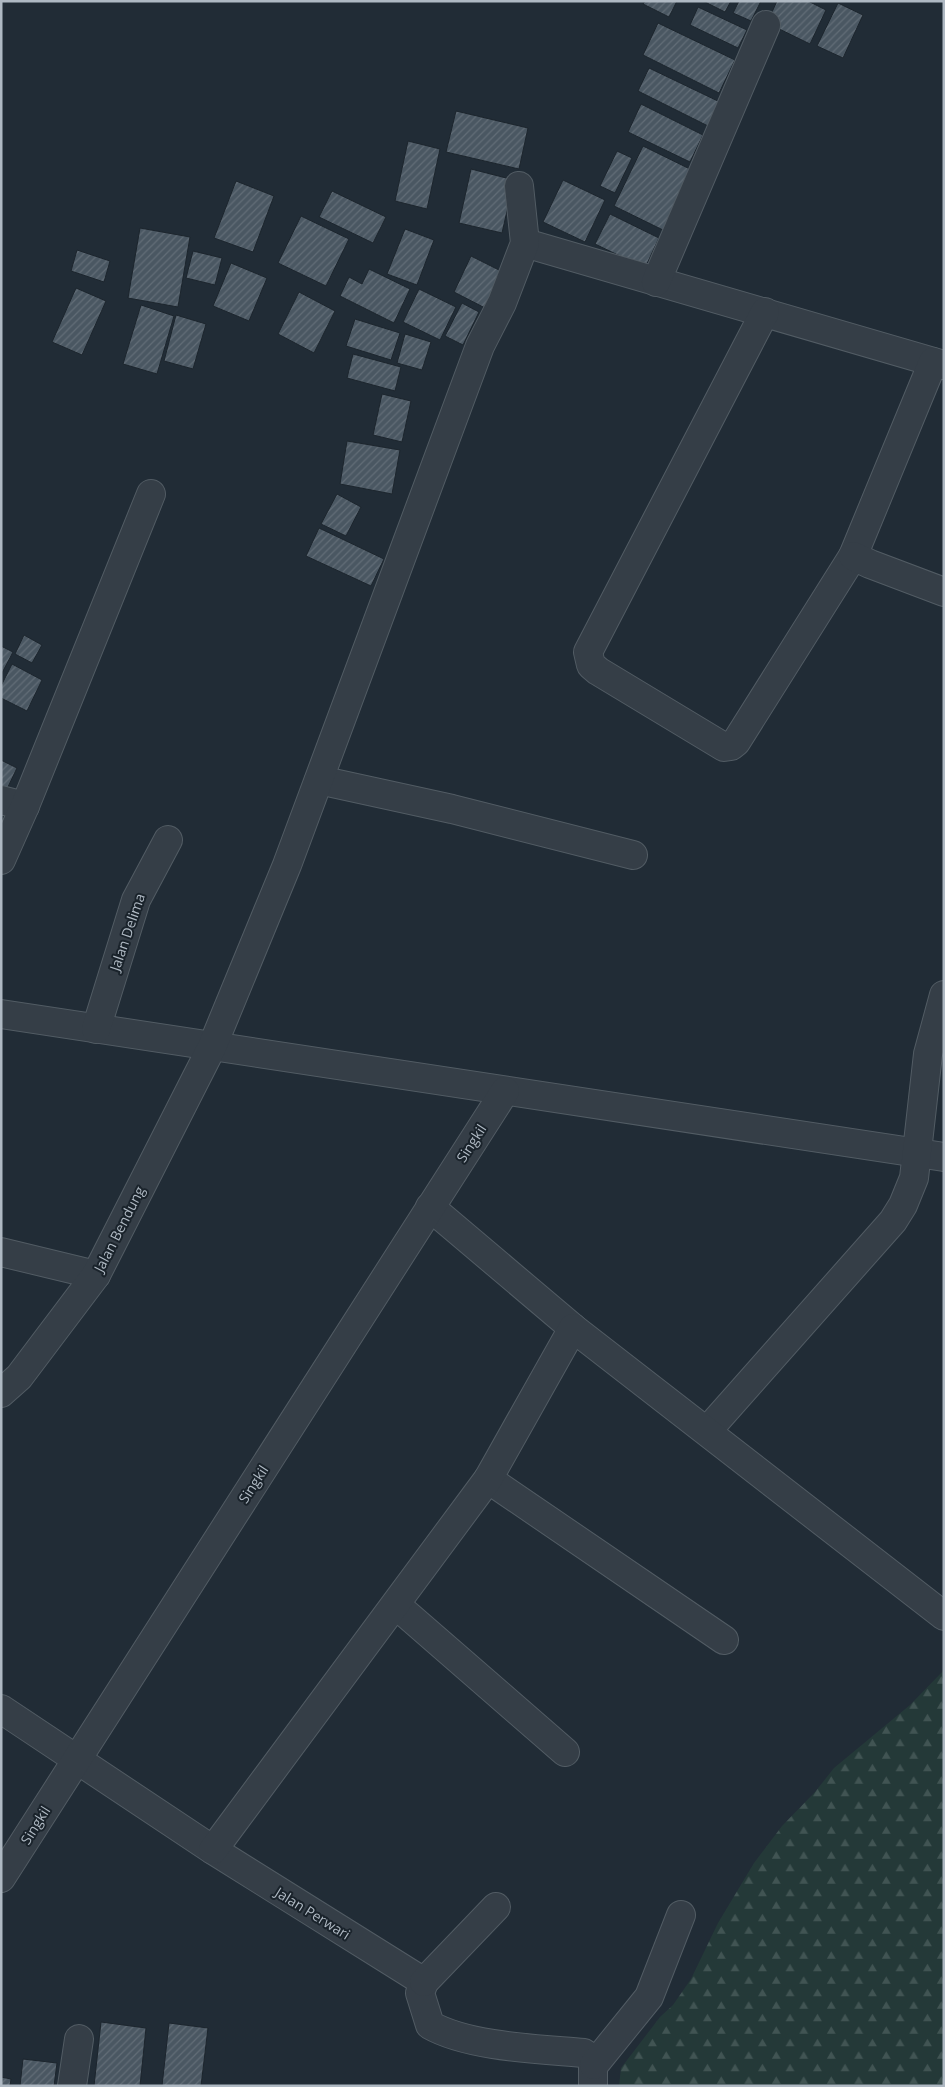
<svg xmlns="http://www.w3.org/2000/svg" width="945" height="2087" font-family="'Open Sans',sans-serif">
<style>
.forest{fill:url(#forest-firs)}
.building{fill:url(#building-hatch);stroke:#1c252d}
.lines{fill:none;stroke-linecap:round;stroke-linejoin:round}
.minor-casing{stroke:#525c64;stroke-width:30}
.minor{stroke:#353e47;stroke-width:28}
.labels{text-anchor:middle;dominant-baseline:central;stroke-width:4;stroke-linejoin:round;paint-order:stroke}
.street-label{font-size:14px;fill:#afb9c3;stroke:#1a232b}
</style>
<defs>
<pattern id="forest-firs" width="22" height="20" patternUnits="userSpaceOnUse" patternTransform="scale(1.25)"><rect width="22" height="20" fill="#243938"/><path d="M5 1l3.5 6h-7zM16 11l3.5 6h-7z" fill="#415453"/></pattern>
<pattern id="building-hatch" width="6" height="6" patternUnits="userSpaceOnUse" patternTransform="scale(1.25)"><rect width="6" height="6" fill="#4a5762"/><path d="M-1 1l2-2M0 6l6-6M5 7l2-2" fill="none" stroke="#626d77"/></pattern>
</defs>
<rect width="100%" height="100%" fill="#212c36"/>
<polygon class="forest" points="944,1670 944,2086 619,2086 621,2068 660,2017 673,2005 691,1979 718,1923 754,1863 782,1826 815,1792 834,1768 910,1705"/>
<g class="building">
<polygon points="645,1 677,1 669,17 643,4"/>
<polygon points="703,1 731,1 725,12"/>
<polygon points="739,1 761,1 751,21 733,13"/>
<polygon points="777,1 808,1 826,10 810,44 767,23"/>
<polygon points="838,3 863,15 843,58 817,46"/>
<polygon points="698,7 747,30 738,48 690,25"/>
<polygon points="658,23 735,60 719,93 643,55"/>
<polygon points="649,68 722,103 710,127 638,91"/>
<polygon points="641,104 703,135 690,162 628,132"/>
<polygon points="456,111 528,128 519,169 446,152"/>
<polygon points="408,141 440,149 427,209 395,201"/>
<polygon points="643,146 694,171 665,231 614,206"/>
<polygon points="617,151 632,158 615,193 600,186"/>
<polygon points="471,169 514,180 502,233 459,223"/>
<polygon points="563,180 605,200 585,242 543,222"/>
<polygon points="236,181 274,196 253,252 214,238"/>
<polygon points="332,191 386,217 373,243 319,217"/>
<polygon points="610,214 659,238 645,268 595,244"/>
<polygon points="301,216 349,239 326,286 278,263"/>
<polygon points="140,228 190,237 178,307 128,298"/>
<polygon points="405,229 434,240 417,285 387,274"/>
<polygon points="77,250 110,261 104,282 71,271"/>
<polygon points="193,251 222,258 215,285 186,278"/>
<polygon points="471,256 505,273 487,309 454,292"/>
<polygon points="231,263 267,278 249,321 213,306"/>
<polygon points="369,269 410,289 394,323 340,296 349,277 362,284"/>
<polygon points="76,288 106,301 82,355 52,342"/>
<polygon points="419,289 456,307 440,340 403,322"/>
<polygon points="299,292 335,311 314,353 278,334"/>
<polygon points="462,303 479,312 463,345 445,336"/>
<polygon points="141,305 174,316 157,374 123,364"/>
<polygon points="176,315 206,324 193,369 164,361"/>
<polygon points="355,319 400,333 391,360 346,346"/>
<polygon points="405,334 431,342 422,370 397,363"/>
<polygon points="353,354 401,367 395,391 347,378"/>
<polygon points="382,394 411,401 402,442 373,435"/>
<polygon points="347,441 400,450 392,494 340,484"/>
<polygon points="337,494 361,507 346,536 321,524"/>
<polygon points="319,528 384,559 371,586 306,556"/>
<polygon points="24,635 42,645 32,663 15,654"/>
<polygon points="1,646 13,652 1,675"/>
<polygon points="12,664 42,680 27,711 1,698 1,686"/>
<polygon points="1,760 17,768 7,789 1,787"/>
<polygon points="101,2022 146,2028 140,2086 94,2086"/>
<polygon points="169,2023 208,2028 201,2086 162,2086"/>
<polygon points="23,2059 57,2063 54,2086 20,2086"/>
<polygon points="1,2077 11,2079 10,2086 1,2086"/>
</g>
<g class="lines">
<defs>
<g id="minor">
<polyline points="525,243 944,365"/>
<polyline points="656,282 766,25"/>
<polyline points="765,312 588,652 591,665 598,671 724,747 731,746 736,742 853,556 933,362"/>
<polyline points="853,556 870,564 944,592"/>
<polyline points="319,780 452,809 633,855"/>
<polyline points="1,800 25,806"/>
<polyline points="1,860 25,806 151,494"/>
<polyline points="1,1014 944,1157"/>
<polyline points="96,1029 136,900 168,840"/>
<polyline points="430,1207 573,1328"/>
<polyline points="1,1252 96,1275"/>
<polyline points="1,1393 19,1377 96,1275 212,1047 287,865 480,346 502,303 525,243 519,186"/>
<polyline points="707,1431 893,1221 903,1205 914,1178 928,1054 944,995"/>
<polyline points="488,1479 724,1640"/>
<polyline points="396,1605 565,1752"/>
<path d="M1,1709L213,1850L424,1982L420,1993L430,2025C469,2047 539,2049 584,2053L593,2060V2086"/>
<polyline points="213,1850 488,1479 573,1328 944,1616"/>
<polyline points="1,1878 505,1091"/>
<polyline points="424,1982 496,1907"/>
<polyline points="594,2065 649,1997 681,1915"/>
<polyline points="72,2086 79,2039"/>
</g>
</defs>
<use href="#minor" class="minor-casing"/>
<use href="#minor" class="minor"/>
</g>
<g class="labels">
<g class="street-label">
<text transform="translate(127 932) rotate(-71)">Jalan Delima</text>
<text transform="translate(471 1143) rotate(-57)">Singkil</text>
<text transform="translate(119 1229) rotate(-63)">Jalan Bendung</text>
<text transform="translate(253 1484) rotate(-57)">Singkil</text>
<text transform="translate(35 1825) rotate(-58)">Singkil</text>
<text transform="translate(313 1913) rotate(32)">Jalan Perwari</text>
</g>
</g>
<rect width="945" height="2087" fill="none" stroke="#afb9c3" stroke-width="5"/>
</svg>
